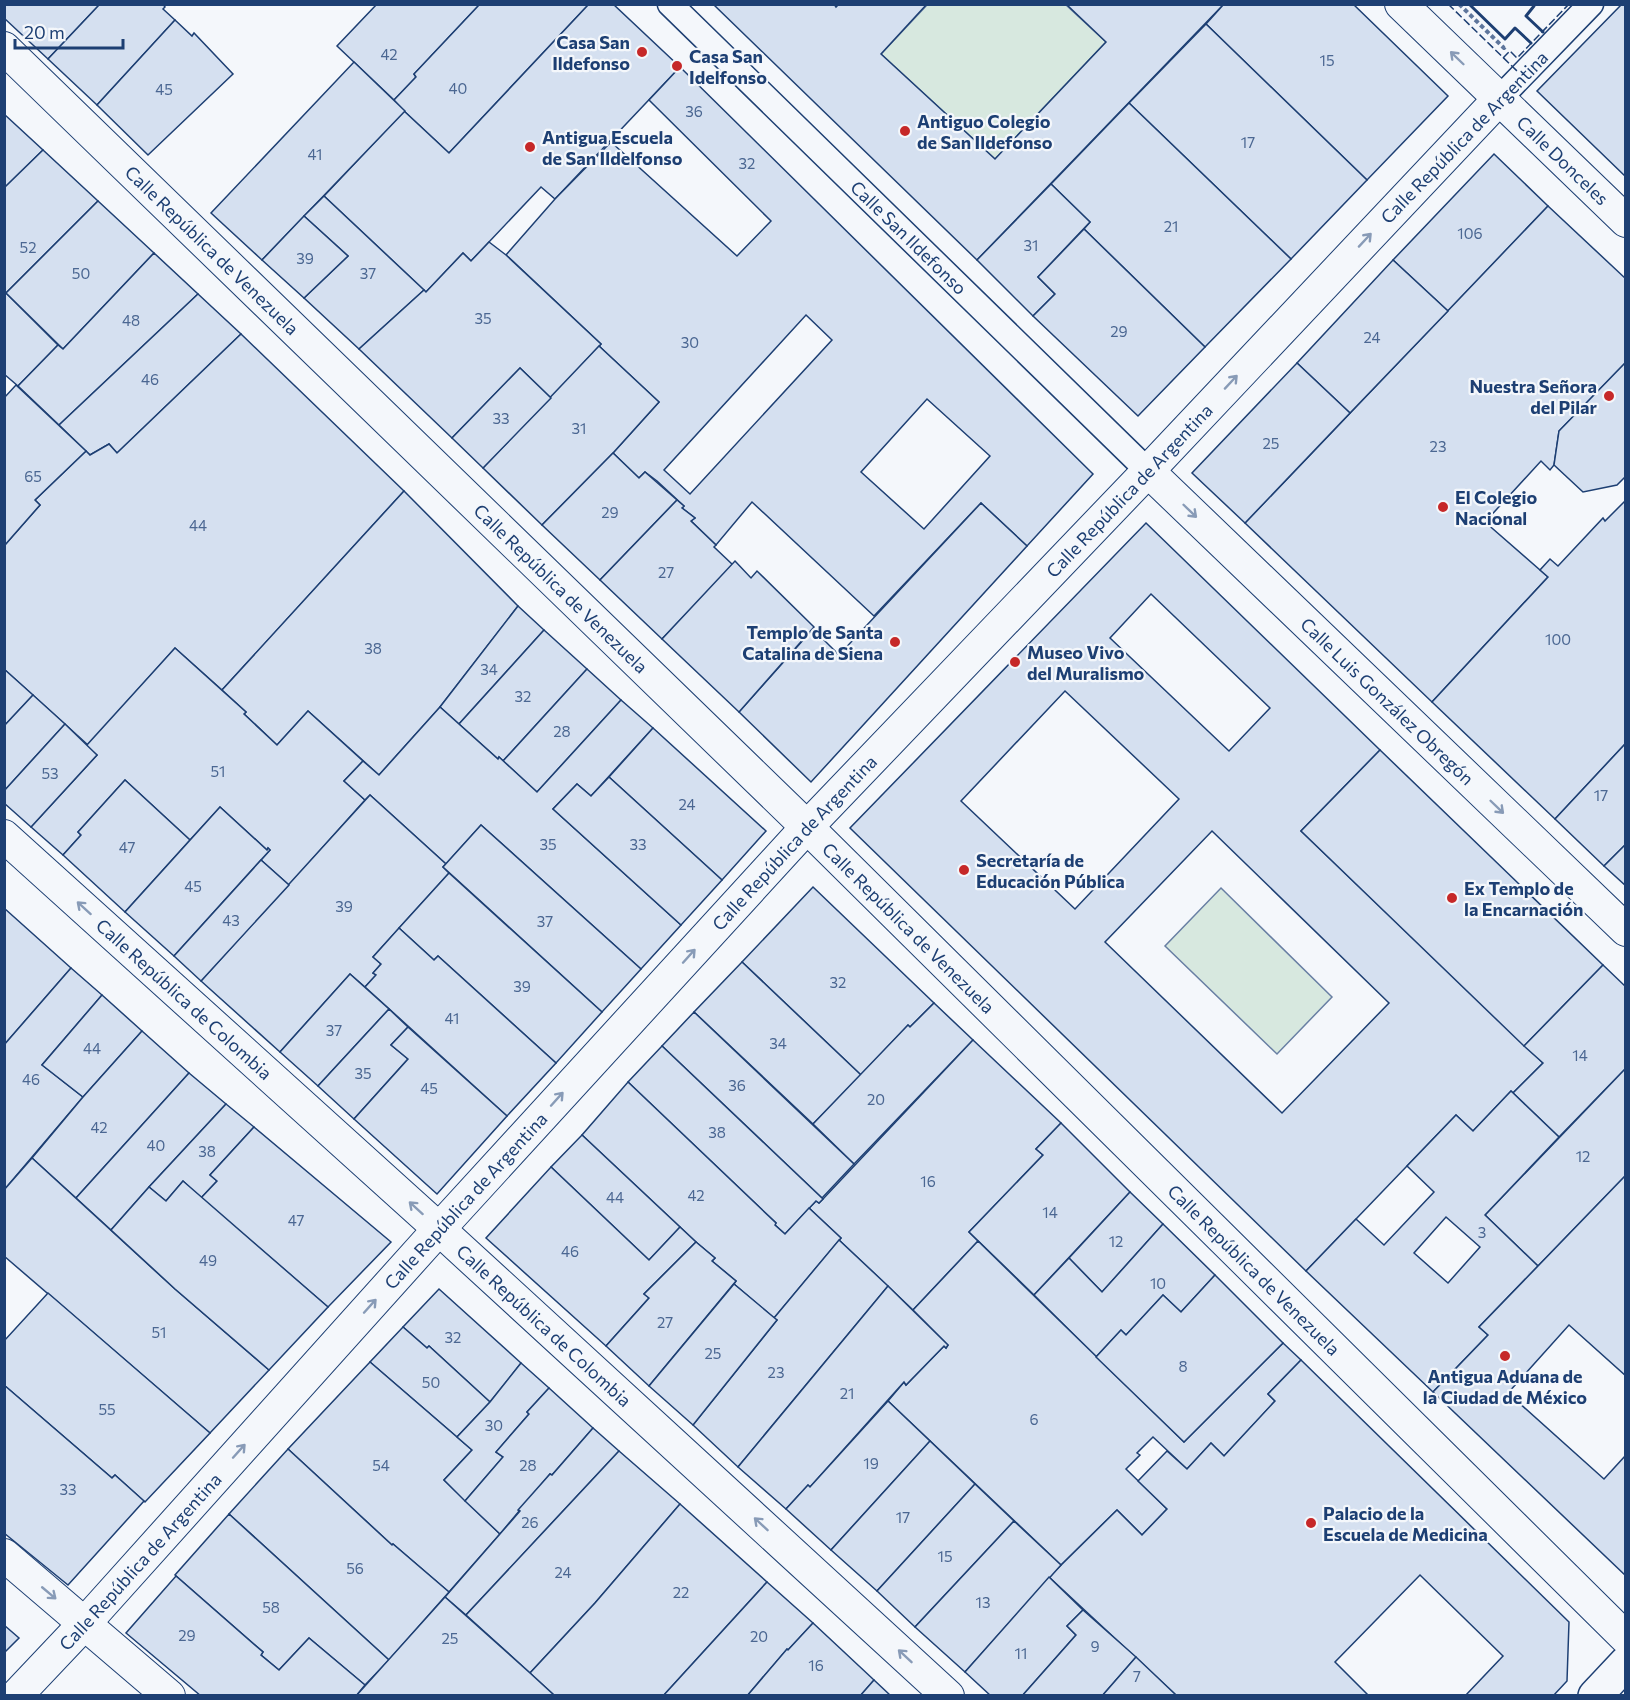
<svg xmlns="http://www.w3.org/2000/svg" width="1630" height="1700" font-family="Commissioner,sans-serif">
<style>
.green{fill:#d7e8df;stroke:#687fa3;stroke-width:1.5}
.building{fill:#d5e0f0;stroke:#1d3f73;stroke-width:1.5;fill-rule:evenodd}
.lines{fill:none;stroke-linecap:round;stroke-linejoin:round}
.pedestrian-casing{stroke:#1d3f73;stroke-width:27}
.minor-casing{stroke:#1d3f73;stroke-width:34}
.tertiary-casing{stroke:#1d3f73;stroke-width:36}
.path{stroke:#5e769c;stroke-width:4;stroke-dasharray:4.5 3;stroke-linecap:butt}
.pedestrian{stroke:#f4f7fb;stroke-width:24}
.minor{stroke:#f4f7fb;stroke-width:32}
.tertiary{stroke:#f4f7fb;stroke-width:33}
.fence{stroke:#1d3f73;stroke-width:1.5;stroke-dasharray:8 3;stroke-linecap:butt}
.wall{stroke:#1d3f73;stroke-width:3}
.oneway{stroke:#889bb7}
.poi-dot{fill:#c62828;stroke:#f4f7fb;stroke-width:2}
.labels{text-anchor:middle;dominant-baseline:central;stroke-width:4.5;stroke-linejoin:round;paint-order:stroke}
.number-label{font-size:15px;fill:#4b6792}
.poi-label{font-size:18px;font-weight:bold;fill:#1d3f73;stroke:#f4f7fb;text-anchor:start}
.street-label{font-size:18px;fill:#1d3f73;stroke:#f4f7fb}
</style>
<rect width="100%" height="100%" fill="#f4f7fb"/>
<g class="green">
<polygon points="927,5 1066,5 1106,42 995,159 881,54"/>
<polygon points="1221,888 1332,997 1277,1054 1165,946"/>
</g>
<g class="building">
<polygon points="4,4 100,4 48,59 4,18"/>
<polygon points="100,4 163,4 165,7 163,9 175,20 97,105 48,59"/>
<polygon points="377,4 480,4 414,74 416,77 394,100 337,46"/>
<polygon points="480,4 589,4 449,153 404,111 394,100 416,77 414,74"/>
<polygon points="589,4 613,4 680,67 555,199 541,187 471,261 463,253 426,292 324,196 404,111 449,153"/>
<polygon points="713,4 834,4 836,7 839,4 927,4 881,54 995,159 1106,42 1066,4 1224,4 977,260"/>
<polygon points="1224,4 1353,4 1448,96 1367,180 1206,24"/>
<polygon points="1622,4 1626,4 1626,177 1537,91"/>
<polygon points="175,20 192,36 194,33 233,74 148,155 97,105"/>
<polygon points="1206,24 1367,180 1291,259 1129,103"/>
<polygon points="354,62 405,111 262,260 211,213"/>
<path d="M680,67L1093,474L1027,546L981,503L874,616L752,502L716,545L691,521L695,518L682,508L684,506L657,481L645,472L639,478L613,453L659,402L599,346L601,344L506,255L555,199L611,142L737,256L771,221L649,100ZM806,315L832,340L690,494L664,470ZM927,399L990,456L924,529L861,472Z"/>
<polygon points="1129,103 1291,259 1205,347 1084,229 1090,222 1051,184"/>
<polygon points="4,114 43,150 4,188"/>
<polygon points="43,150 98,201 6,293 58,345 18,386 4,374 4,188"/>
<polygon points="1494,154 1548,206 1448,311 1393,260"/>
<polygon points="1051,184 1090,222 1038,277 1055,294 1033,316 977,260"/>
<polygon points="324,196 424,290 359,349 304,298 348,256 304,216"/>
<polygon points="98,201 154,253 63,349 6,293"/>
<polygon points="1548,206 1626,279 1626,362 1559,431 1554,465 1550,470 1541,461 1485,522 1548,577 1432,702 1245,523"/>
<polygon points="304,216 348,256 304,298 262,260"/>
<polygon points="1084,229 1205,347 1138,416 1033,316 1055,294 1038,277"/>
<polygon points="489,242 506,255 601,344 551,398 520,368 452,438 359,349 424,290 426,292 463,253 471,261"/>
<polygon points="154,253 198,294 59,425 18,386 58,345 63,349"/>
<polygon points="1393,260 1448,311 1350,413 1297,363"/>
<polygon points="198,294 241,334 117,453 109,444 90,455 59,425"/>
<polygon points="241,334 404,491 222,690 175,648 88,745 4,669 4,546 40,505 35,500 86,451 90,455 109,444 117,453"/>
<polygon points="599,346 659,402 613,453 542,525 483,468"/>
<polygon points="1626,362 1626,476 1617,485 1583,492 1554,465 1559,431"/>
<polygon points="1297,363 1350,413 1245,523 1192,473"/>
<polygon points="520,368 551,398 483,468 452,438"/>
<polygon points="16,385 86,451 35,500 40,505 4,546 4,398"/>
<polygon points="613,453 639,478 645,472 677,500 600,580 542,525"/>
<polygon points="404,491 518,606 440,707 379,775 308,711 277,745 244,714 246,712 222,690"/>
<polygon points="677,500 684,506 682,508 695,518 691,521 716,545 714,547 733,565 662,639 600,580"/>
<polygon points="1626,500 1626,743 1555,819 1432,702 1548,577 1540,570 1550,559 1558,566 1603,518 1605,521"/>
<polygon points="981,503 1027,546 811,782 739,712 813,629 839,655"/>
<path d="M1146,523L1380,750L1301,831L1543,1063L1513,1093L1511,1091L1473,1131L1456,1115L1306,1271L850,828ZM1151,594L1270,708L1229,751L1110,638ZM1065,691L1179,799L1075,909L961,801ZM1212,831L1389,1003L1282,1113L1105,942Z"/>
<polygon points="735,561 751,578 757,571 814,627 739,712 662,639"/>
<polygon points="518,606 544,630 459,724 440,707"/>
<polygon points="544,630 587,669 503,761 499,757 498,759 459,724"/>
<polygon points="175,648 246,712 244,714 277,745 308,711 363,761 344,781 365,800 289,885 261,860 270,850 268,848 267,850 220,807 190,840 125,780 78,832 81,835 63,855 31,827 97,755 86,746"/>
<polygon points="4,669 33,695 4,726"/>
<polygon points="587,669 621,700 537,792 503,761"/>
<polygon points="33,695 65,724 4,791 4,726"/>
<polygon points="621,700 653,728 591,796 577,784 553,809 681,925 641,969 481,825 446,864 370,795 365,800 344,781 363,761 379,775 440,707 498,759 499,757 537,792"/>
<polygon points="65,724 97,755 31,827 4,803 4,791"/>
<polygon points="653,728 766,831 722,880 609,777"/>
<polygon points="1626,743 1626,844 1604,866 1555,819"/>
<polygon points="1380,750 1603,965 1524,1046 1301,831"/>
<polygon points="609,777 722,880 681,925 553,809 577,784 591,796"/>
<polygon points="125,780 190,840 125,912 63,855 81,835 78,832"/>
<polygon points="370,795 446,864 443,867 449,873 373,957 381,964 373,973 376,975 365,987 350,974 280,1052 201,981"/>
<polygon points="220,807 267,850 268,848 270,850 174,956 125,912"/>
<polygon points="481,825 641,969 602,1012 443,867"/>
<polygon points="1626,844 1626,886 1604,866"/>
<polygon points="261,860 289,885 201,981 174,956"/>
<polygon points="449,873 602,1012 556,1063 438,956 434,960 399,928"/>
<polygon points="813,887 934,1003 910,1027 908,1025 861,1075 742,962"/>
<polygon points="4,908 71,968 4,1045"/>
<polygon points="399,928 434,960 438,956 556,1063 507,1116 365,987 376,975 373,973 381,964 373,957"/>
<polygon points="742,962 861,1075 813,1124 694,1012"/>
<polygon points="1603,965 1626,987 1626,1068 1559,1137 1513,1093 1543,1063 1524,1046"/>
<polygon points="71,968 102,995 42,1065 83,1097 4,1190 4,1045"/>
<polygon points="350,974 389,1009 318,1086 280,1052"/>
<polygon points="102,995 142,1031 83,1097 42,1065"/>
<polygon points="934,1003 973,1040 854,1164 813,1124 908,1025 910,1027"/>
<polygon points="389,1009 408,1027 391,1045 408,1059 354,1119 318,1086"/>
<polygon points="694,1012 854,1164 822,1198 662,1046"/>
<polygon points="408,1027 507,1116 437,1194 354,1119 408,1059 391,1045"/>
<polygon points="142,1031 189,1073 76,1198 32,1158 83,1097"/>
<polygon points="973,1040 1061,1123 1036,1149 1043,1155 969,1232 978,1241 913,1310 839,1240 841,1238 809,1208 816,1201 819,1203 823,1199"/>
<polygon points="662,1046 823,1199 819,1203 816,1201 785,1234 775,1225 776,1223 628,1082"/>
<polygon points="1626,1068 1626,1175 1538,1266 1485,1215"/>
<polygon points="189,1073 226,1104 149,1187 111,1230 76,1198"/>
<polygon points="628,1082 776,1223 775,1225 785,1234 809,1208 841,1238 774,1318 734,1284 736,1281 712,1261 715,1258 696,1242 582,1135"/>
<path d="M1511,1091L1559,1137L1485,1215L1538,1266L1479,1327L1488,1335L1433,1392L1306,1271L1356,1219L1384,1245L1434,1192L1407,1166L1456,1115L1473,1131ZM1446,1217L1480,1247L1448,1283L1414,1253Z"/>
<polygon points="226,1104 254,1127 210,1175 217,1181 201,1198 183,1181 166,1201 149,1187"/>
<polygon points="1061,1123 1130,1192 1034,1295 969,1232 1043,1155 1036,1149"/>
<polygon points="254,1127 391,1242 328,1307 201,1198 217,1181 210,1175"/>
<polygon points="582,1135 680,1227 649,1260 551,1167"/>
<polygon points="32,1158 175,1289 269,1370 210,1433 4,1256 4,1190"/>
<polygon points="551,1167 649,1260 680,1227 696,1242 644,1294 649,1298 606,1346 486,1238"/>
<polygon points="1626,1175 1626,1376 1569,1325 1508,1393 1604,1479 1626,1455 1626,1576 1433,1392 1488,1335 1479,1327"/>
<polygon points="183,1181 328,1307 269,1370 175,1289 111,1230 149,1187 166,1201"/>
<polygon points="1130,1192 1163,1224 1102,1292 1069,1258"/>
<polygon points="1163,1224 1215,1275 1181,1312 1163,1295 1126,1335 1121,1330 1096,1357 1034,1295 1069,1258 1102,1292"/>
<polygon points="839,1240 888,1286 738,1467 693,1425 777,1320 774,1318"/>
<polygon points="978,1241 1184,1442 1283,1343 1301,1360 1268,1394 1275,1401 1224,1456 1211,1443 1187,1469 1153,1437 1137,1453 1140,1455 1126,1469 1167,1509 1142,1535 1117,1510 1061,1565 888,1401 904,1382 906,1385 944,1346 946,1348 948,1345 913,1310"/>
<polygon points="696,1242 715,1258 712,1261 736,1281 649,1386 606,1346 649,1298 644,1294"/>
<polygon points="1215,1275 1283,1343 1184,1442 1096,1357 1121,1330 1126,1335 1163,1295 1181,1312"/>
<polygon points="734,1284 777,1320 693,1425 649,1386"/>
<polygon points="888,1286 948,1345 946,1348 944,1346 906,1385 904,1382 810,1487 808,1485 786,1509 738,1467"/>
<polygon points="439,1289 521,1363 490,1402 429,1346 427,1348 403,1327"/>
<polygon points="48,1293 210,1433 145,1502 115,1475 112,1478 4,1385 4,1341"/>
<polygon points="403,1327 427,1348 429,1346 490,1402 457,1437 370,1362"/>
<polygon points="1301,1360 1569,1622 1567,1681 1553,1696 1465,1696 1503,1656 1420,1575 1335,1662 1369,1696 1177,1696 1049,1577 1117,1510 1142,1535 1167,1509 1138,1481 1167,1451 1187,1469 1211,1443 1224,1456 1275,1401 1268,1394"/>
<polygon points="370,1362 472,1450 444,1480 500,1534 449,1592 393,1544 392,1545 288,1449"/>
<polygon points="521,1363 549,1388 527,1412 529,1414 496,1452 503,1457 465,1501 444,1480 472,1450 457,1437 490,1402"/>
<polygon points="4,1385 112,1478 115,1475 144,1501 68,1585 4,1533"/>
<polygon points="549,1388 593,1428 552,1475 550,1474 500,1534 465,1501 503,1457 496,1452 529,1414 527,1412"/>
<polygon points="888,1401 930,1441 831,1550 786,1509 808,1485 810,1487"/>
<polygon points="593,1428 619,1451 466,1615 445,1597 520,1511 518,1510 550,1474 552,1475"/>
<polygon points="930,1441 975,1484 877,1591 831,1550"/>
<polygon points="288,1449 392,1545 393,1544 449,1592 389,1660 229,1514"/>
<polygon points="619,1451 680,1504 595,1603 530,1673 466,1615"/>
<polygon points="975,1484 1014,1521 915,1627 877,1591"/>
<polygon points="680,1504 767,1582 663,1696 555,1696 530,1673 595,1603"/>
<polygon points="229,1514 389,1660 365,1685 309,1638 279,1670 261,1655 263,1652 175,1575"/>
<polygon points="1014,1521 1061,1565 965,1672 915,1627"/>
<polygon points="176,1576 263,1652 261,1655 279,1670 309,1638 365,1685 356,1696 201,1696 126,1633"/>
<polygon points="1049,1577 1083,1610 1067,1626 1076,1635 1022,1696 991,1696 965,1672"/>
<polygon points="767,1582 813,1623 788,1650 787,1649 747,1696 663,1696"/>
<polygon points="445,1597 530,1673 555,1696 356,1696"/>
<polygon points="1083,1610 1136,1657 1102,1696 1022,1696 1076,1635 1067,1626"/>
<polygon points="813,1623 874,1680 860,1696 747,1696 787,1649 788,1650"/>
<polygon points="4,1625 19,1638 4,1653"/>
<polygon points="1136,1657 1177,1696 1102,1696"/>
<polygon points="874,1680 891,1696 860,1696"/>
</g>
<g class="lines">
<defs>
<g id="pedestrian">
<path id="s1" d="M670,4L1148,471"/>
<polyline points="1499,99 1591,4"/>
</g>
<g id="minor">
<path id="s2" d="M1401,4L1626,221"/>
<path id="s3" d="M4,48L807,827L1626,1638"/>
<path id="s4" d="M1148,471L1626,930"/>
<path id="s5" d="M4,836L439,1229L948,1696"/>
<polyline points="4,1555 169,1696"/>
<path id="s6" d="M16,1696L85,1623L439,1229L807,827L1148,471L1499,99"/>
</g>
<polyline id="tertiary" points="1595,1696 1626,1663"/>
</defs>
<use href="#pedestrian" class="pedestrian-casing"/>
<use href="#minor" class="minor-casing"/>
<use href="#tertiary" class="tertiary-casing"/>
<polyline class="path" points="1459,4 1504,48 1505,47"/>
<use href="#pedestrian" class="pedestrian"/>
<use href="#minor" class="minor"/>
<use href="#tertiary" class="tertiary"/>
<g class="fence">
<polyline points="1448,4 1517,71"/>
<polyline points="1503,58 1510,51 1517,58 1569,4"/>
</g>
<g class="wall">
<polyline points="1469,4 1505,39 1515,28 1531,43"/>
<polyline points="1533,4 1534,6 1526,16 1543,32"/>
</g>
</g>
<defs><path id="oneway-shaft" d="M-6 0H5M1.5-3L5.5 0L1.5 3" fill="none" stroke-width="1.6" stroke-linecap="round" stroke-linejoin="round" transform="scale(1.5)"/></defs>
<g class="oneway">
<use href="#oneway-shaft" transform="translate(1457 58) rotate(-136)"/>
<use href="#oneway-shaft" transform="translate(1365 240) rotate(-47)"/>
<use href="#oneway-shaft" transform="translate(1231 382) rotate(-47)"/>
<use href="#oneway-shaft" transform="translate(1190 511) rotate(44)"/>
<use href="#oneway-shaft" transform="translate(1497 807) rotate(44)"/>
<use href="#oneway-shaft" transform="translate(84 908) rotate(-138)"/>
<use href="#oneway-shaft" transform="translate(689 956) rotate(-48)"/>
<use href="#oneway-shaft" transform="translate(557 1099) rotate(-48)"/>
<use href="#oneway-shaft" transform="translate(416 1208) rotate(-138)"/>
<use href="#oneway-shaft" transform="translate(370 1306) rotate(-48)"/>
<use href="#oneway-shaft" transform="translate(239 1451) rotate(-48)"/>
<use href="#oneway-shaft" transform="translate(761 1524) rotate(-137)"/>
<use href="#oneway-shaft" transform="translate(49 1593) rotate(40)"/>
<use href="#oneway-shaft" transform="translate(905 1656) rotate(-137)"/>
</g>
<g class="poi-dot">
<circle cx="642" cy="52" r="6"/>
<circle cx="677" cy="66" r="6"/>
<circle cx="905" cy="131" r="6"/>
<circle cx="530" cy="147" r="6"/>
<circle cx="1609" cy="396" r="6"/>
<circle cx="1443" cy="507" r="6"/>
<circle cx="895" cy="642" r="6"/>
<circle cx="1015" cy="662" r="6"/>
<circle cx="964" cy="870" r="6"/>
<circle cx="1452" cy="898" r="6"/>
<circle cx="1505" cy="1356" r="6"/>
<circle cx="1311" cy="1523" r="6"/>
</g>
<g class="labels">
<g class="number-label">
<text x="389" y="54">42</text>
<text x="1327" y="60">15</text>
<text x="458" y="88">40</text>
<text x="164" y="89">45</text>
<text x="694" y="111">36</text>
<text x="1248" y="142">17</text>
<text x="315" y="154">41</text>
<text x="747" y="163">32</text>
<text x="1171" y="226">21</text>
<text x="1470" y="233">106</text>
<text x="1031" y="245">31</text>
<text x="28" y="247">52</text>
<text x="305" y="258">39</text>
<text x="81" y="273">50</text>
<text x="368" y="273">37</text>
<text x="483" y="318">35</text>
<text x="131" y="320">48</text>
<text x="1119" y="331">29</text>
<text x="1372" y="337">24</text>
<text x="690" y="342">30</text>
<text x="150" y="379">46</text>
<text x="501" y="418">33</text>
<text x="579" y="428">31</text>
<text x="1271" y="443">25</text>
<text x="1438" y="446">23</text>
<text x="33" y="476">65</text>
<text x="610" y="512">29</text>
<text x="198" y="525">44</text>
<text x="666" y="572">27</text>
<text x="1558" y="639">100</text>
<text x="373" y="648">38</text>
<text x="489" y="669">34</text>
<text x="523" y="696">32</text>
<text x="562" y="731">28</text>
<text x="218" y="771">51</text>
<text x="50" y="773">53</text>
<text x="1601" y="795">17</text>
<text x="687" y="804">24</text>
<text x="548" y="844">35</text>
<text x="638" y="844">33</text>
<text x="127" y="847">47</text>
<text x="193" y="886">45</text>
<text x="344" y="906">39</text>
<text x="231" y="920">43</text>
<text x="545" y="921">37</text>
<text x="838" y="982">32</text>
<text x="522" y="986">39</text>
<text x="452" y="1018">41</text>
<text x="334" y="1030">37</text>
<text x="778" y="1043">34</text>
<text x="92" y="1048">44</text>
<text x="1580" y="1055">14</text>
<text x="363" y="1073">35</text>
<text x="31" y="1079">46</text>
<text x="737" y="1085">36</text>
<text x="429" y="1088">45</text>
<text x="876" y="1099">20</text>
<text x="99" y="1127">42</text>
<text x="717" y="1132">38</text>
<text x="156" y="1145">40</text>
<text x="207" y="1151">38</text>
<text x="1583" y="1156">12</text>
<text x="928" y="1181">16</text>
<text x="696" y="1195">42</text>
<text x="615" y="1197">44</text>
<text x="1050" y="1212">14</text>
<text x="296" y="1220">47</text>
<text x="1482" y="1232">3</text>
<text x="1116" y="1241">12</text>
<text x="570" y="1251">46</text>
<text x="208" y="1260">49</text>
<text x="1158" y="1283">10</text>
<text x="665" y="1322">27</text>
<text x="159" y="1332">51</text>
<text x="453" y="1337">32</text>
<text x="713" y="1353">25</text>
<text x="1183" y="1366">8</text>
<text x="776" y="1372">23</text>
<text x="431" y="1382">50</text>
<text x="847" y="1393">21</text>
<text x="107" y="1409">55</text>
<text x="1034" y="1419">6</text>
<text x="494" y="1425">30</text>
<text x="871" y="1463">19</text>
<text x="381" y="1465">54</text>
<text x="528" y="1465">28</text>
<text x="68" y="1489">33</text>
<text x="903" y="1517">17</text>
<text x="530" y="1522">26</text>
<text x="945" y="1556">15</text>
<text x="355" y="1568">56</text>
<text x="563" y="1572">24</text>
<text x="681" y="1592">22</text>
<text x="983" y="1602">13</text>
<text x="271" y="1607">58</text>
<text x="187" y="1635">29</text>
<text x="759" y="1636">20</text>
<text x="450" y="1638">25</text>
<text x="1095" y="1646">9</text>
<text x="1021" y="1653">11</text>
<text x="816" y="1665">16</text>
<text x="1137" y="1676">7</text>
</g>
<g class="poi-label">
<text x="630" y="42" text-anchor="end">Casa San<tspan x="630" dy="21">Ildefonso</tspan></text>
<text x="689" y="56">Casa San<tspan x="689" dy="21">Idelfonso</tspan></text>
<text x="917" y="121">Antiguo Colegio<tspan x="917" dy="21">de San Ildefonso</tspan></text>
<text x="542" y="137">Antigua Escuela<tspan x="542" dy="21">de San Ildelfonso</tspan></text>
<text x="1597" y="386" text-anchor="end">Nuestra Señora<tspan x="1597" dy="21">del Pilar</tspan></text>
<text x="1455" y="497">El Colegio<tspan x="1455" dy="21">Nacional</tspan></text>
<text x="883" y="632" text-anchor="end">Templo de Santa<tspan x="883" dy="21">Catalina de Siena</tspan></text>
<text x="1027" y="652">Museo Vivo<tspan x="1027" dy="21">del Muralismo</tspan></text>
<text x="976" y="860">Secretaría de<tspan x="976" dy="21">Educación Pública</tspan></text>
<text x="1464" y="888">Ex Templo de<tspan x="1464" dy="21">la Encarnación</tspan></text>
<text x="1505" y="1376" text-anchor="middle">Antigua Aduana de<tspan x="1505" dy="21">la Ciudad de México</tspan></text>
<text x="1323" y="1513">Palacio de la<tspan x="1323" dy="21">Escuela de Medicina</tspan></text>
</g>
<g class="street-label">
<text transform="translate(1464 137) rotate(-46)">Calle República de Argentina</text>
<text stroke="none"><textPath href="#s2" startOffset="225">Calle Donceles</textPath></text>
<text stroke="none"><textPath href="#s1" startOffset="334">Calle San Ildefonso</textPath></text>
<text stroke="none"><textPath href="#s3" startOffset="290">Calle República de Venezuela</textPath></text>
<text stroke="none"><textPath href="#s6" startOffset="1641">Calle República de Argentina</textPath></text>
<text stroke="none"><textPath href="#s3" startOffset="776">Calle República de Venezuela</textPath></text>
<text stroke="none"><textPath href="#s4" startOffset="332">Calle Luis González Obregón</textPath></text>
<text stroke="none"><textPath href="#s6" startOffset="1155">Calle República de Argentina</textPath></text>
<text stroke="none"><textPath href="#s3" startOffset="1262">Calle República de Venezuela</textPath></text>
<text stroke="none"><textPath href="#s5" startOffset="243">Calle República de Colombia</textPath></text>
<text stroke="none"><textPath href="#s6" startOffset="669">Calle República de Argentina</textPath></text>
<text stroke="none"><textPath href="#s3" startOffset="1748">Calle República de Venezuela</textPath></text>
<text stroke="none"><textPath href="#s5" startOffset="729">Calle República de Colombia</textPath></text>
<text stroke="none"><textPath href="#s6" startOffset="183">Calle República de Argentina</textPath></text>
</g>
</g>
<rect width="1630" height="1700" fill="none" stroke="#1d3f73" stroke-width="12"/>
<path d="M15 39v9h108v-9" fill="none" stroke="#1d3f73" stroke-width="3"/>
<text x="24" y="39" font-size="18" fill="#1d3f73" stroke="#f4f7fb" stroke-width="4.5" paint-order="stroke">20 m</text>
</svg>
